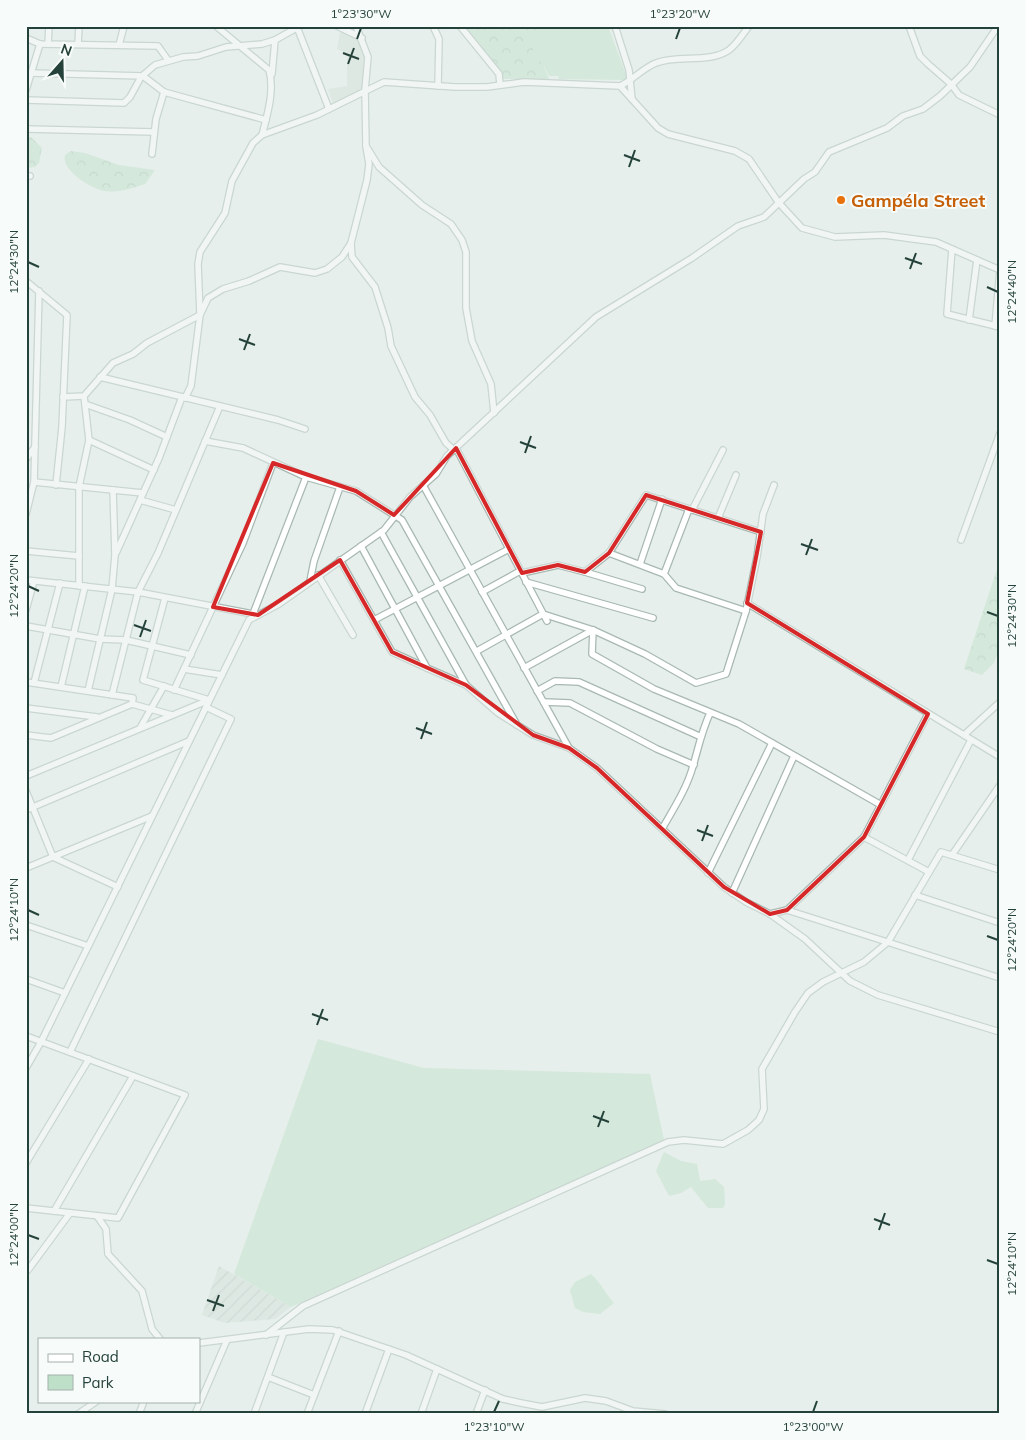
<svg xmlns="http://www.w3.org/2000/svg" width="1026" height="1440" font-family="Mulish,sans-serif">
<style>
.built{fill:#d4dfda}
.industrial{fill:url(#industrial-furrows)}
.green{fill:#bfe0c8}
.forest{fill:url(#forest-crowns)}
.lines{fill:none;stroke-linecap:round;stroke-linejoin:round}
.street-casing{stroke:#a8b8b2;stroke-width:8}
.street{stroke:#fff;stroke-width:5.5}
.marked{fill:none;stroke:#d62828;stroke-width:4;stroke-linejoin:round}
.ticks{fill:none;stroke:#24423a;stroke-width:2}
.food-dot{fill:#e8710a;stroke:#f7fbf9;stroke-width:2}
.labels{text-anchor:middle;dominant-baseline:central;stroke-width:4;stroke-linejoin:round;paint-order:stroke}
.food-label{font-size:18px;font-weight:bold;fill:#c56008;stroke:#f7fbf9;text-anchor:start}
.neatline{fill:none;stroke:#24423a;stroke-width:2}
.ticks-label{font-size:12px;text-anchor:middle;fill:#24423a}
</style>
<defs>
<pattern id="industrial-furrows" width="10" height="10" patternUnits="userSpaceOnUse" patternTransform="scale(1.25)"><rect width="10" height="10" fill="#d4dfda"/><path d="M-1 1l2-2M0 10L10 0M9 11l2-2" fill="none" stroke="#b6c1bc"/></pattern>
<pattern id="forest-crowns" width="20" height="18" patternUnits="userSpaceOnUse" patternTransform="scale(1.25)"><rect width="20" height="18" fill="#bfe0c8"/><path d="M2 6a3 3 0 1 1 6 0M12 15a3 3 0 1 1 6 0" fill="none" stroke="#a4c1ad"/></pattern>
</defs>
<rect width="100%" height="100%" fill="#e6efeb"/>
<polygon class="built" points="341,27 362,38 368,57 365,90 334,107 328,89 347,86 347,54 337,49"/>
<polygon class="industrial" points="219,1266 291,1307 275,1319 225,1323 202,1315"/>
<g class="green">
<polygon points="543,26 608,26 628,80 558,79 559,76 549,76 543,64 533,52 533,47 545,33"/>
<polygon points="318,1039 424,1068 650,1074 664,1140 291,1307 234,1274"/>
<polygon points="664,1152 681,1161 697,1164 700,1181 715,1179 724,1187 725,1204 723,1208 708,1208 691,1187 681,1193 669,1196 656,1171"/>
<path d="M591,1274C601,1283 605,1293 614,1303L600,1314L583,1312L575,1308L570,1290L575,1282Z"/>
</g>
<g class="forest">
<polygon points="464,26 543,26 545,33 533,47 533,52 543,64 549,79 503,79 503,74"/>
<polygon points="26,137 31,137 42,148 39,163 35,167 26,168"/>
<path d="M71,151L85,153L119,165L155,170L145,184C133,188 118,193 105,191C91,189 61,170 65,155Z"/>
<polygon points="1000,560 1000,647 994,663 982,675 964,669"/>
</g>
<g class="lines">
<defs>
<g id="street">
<path d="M216,26L269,70C275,90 267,116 262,135"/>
<polyline points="337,26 362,38"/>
<polyline points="356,26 368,57 365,90 366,146 379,167 422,205 451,224 462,240 466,252 466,308 472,341 491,384 494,413"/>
<polyline points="433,26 439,39 438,86"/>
<polyline points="460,26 499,74 500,85"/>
<polyline points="615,26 629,70 632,99"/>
<polyline points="909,26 920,56 928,64 951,84 959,95 1000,115"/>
<polyline points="297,27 329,109"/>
<polyline points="26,38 40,44 158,46 168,60"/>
<polyline points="48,44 49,26"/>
<polyline points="78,44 79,26"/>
<polyline points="119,45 124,26"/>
<polyline points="31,73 143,76 164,92"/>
<polyline points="272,74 275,40"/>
<polyline points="620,86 658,128 668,134 735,151 749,159 779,203 802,228 835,237 884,235 936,242 1000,270"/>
<polyline points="26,90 40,44"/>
<polyline points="26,100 124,103 130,97 141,77 155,65 183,57 198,56 226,47 262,44 275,40 300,26"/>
<polyline points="26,129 154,132"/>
<polyline points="152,154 156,119 164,92 266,120"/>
<polyline points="26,176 30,176"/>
<polyline points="351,243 352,257 375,287 388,328 391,346 415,397 430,415 446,443 454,450"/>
<polyline points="952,249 947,314 1000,327"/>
<polyline points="26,281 67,315 62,427 56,485"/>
<polyline points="969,320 977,260"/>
<polyline points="995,326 1000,270"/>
<polyline points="100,377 278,420 305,429"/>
<polyline points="63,397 84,396 113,363 133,354 147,343 200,315 208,298 223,289 249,281 280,267 315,273 327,269 342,257 351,243 367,180 369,164 366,146"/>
<path d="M185,398L191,386L200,315L198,264L200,252L225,213L232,181L253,143L262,135L317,115L384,82L455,87H487L524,82L620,86C633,80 643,68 656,63C678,54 709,64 729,50C737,44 743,34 749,26"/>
<polyline points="85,404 130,420 167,437"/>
<polyline points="89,440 154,470"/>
<polyline points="205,441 243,448 306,477 356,491 402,520 517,725"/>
<polyline points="456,448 547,621"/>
<polyline points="26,459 35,447"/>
<polyline points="34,482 143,493"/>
<polyline points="423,485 569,748 597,768 724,887 746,902 770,914 805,939 850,981 878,995 1000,1032"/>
<polyline points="140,500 176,510"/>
<polyline points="692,510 723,450"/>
<polyline points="26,514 34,482 39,291"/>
<polyline points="718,518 736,475"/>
<polyline points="381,532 466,685 498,713 533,735 569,748"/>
<polyline points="961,540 1000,433"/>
<polyline points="361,546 427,668 466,685"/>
<polyline points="26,551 79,556"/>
<polyline points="116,553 159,458 182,397"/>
<polyline points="609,553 646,495 761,532"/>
<polyline points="340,560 392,652 427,668"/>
<polyline points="640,564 662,499"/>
<polyline points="585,572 642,589"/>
<polyline points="522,573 558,565 585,572 609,553 664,574 676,588 746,611"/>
<polyline points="664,574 689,509"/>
<polyline points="318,575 353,635"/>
<polyline points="26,580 138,592 258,615"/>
<polyline points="310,581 314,561 340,487"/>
<polyline points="526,582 653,618"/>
<polyline points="79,586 79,487 89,440 84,396"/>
<polyline points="482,592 520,571"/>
<polyline points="165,598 143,680 209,700"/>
<polyline points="747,603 1000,757"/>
<polyline points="26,610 34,581"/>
<polyline points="253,614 306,477"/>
<polyline points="374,620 509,549"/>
<polyline points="26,626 100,639 126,640 191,655"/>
<polyline points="593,630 592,654 654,689 739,724 881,805"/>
<polyline points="477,651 543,614 593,630 645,654 696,683 726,674 746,611 757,557 763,514 774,485"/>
<polyline points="524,668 593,630"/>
<polyline points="184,669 222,675"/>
<polyline points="26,682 133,698 132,704 51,738 26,735"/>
<polyline points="34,683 60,583"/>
<polyline points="61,687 85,586"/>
<polyline points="174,690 243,543 273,463"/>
<polyline points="88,691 112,589 115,555 113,490"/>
<polyline points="537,691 555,681 579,682 699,736"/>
<polyline points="112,695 138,592 158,553 220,406"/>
<polyline points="544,702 570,703 657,749 694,765"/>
<polyline points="132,704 172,715"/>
<polyline points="26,708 97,717"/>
<polyline points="140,728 164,686"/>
<polyline points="964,735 1000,702"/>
<polyline points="26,776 209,700"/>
<polyline points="26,791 53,857 118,887"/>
<polyline points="26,810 189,741"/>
<path d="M662,829C674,808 687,788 693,766C699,746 701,733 710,713"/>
<polyline points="864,837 929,872"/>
<polyline points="952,855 1000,785"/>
<polyline points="908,860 971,740"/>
<polyline points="26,868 152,816"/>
<polyline points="708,873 772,743"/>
<polyline points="732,893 794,756"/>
<polyline points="915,895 1000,923"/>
<polyline points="787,910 1000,978"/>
<polyline points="770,914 787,910 864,837 928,714"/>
<polyline points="26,925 88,946"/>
<polyline points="26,979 65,993"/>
<polyline points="26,1036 185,1095 118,1218 26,1208"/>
<polyline points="70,1052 231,719 206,707"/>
<polyline points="26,1068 41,1042 249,620 279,604 384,530 410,497 436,474 447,456 596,317 692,258 738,226 764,217 804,179 815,172 829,152 887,128 903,116 923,109 940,96 970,67 998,26"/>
<polyline points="26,1163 89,1059"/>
<polyline points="54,1211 133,1076"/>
<polyline points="97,1216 106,1229 108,1254 142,1291 152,1329 160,1339"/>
<polyline points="28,1270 70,1213"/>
<polyline points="266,1335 303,1306 668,1142 684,1140 723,1144 748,1130 759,1120 764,1109 762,1069 795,1012 808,993 823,982 864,962 888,942 941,852 1000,870"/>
<polyline points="199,1343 309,1329 333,1330 406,1355 503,1399 521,1403 542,1407 585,1398 606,1401 633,1411 665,1414"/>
<polyline points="268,1377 314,1395"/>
<polyline points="78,1414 97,1401"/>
<polyline points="139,1414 144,1401"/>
<polyline points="195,1414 227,1340"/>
<polyline points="254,1414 284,1332"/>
<polyline points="307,1414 339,1331"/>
<polyline points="365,1414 389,1349"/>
<polyline points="421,1414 437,1369"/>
<polyline points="476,1414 485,1390"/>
</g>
</defs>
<use href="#street" class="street-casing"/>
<use href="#street" class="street"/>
</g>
<path d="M0 0H1026V1440H0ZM456,448L522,573L558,565L585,572L609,553L646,495L761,532L747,603L928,714L864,837L787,910L770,914L724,887L597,768L569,748L533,735L466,685L392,652L340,560L258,615L213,607L273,463L356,491L394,515Z" fill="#e6efeb" fill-opacity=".55" fill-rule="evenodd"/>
<path class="marked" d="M456,448L522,573L558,565L585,572L609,553L646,495L761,532L747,603L928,714L864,837L787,910L770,914L724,887L597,768L569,748L533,735L466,685L392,652L340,560L258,615L213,607L273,463L356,491L394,515Z"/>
<path class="ticks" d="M357,39L361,28M676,39L680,28M343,53L359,59M348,64L354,48M624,155L640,161M629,167L635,150M905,258L922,264M28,262L39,267M910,269L916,253M987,287L998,292M239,339L255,345M244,350L250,334M520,442L536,448M525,453L531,436M801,544L818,550M806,555L812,539M28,586L39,591M987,612L998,616M134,625L151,631M140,637L146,620M416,728L432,734M421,739L427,722M697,830L713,836M702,841L708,825M28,910L39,915M987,936L998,940M312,1014L328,1020M317,1025L323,1009M593,1116L609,1122M598,1127L604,1111M874,1219L890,1225M879,1230L885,1213M28,1235L39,1239M987,1260L998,1264M207,1300L224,1306M213,1311L219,1295M494,1412L499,1401M813,1412L817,1401"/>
<circle class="food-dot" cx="841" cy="200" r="5"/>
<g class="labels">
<g class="food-label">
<text x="851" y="200">Gampéla Street</text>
</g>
</g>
<rect width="1026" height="1440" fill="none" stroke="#f7fbf9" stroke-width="55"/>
<rect x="38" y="1338" width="162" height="65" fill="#f7fbf9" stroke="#a3b1ad"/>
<rect x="48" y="1354" width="25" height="8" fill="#ffffff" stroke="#a3b1ad"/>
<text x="82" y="1362" font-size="15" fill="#24423a">Road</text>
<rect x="48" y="1375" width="25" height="15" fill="#bfe0c8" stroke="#a3b1ad"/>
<text x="82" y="1388" font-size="15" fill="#24423a">Park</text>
<g transform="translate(62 62) rotate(20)" stroke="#f7fbf9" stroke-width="4" paint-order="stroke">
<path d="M0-4L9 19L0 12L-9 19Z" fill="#24423a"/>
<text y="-8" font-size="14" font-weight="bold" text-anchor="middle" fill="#24423a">N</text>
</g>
<rect x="28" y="28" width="970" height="1384" class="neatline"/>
<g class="ticks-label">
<text x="361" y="18">1°23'30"W</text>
<text x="680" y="18">1°23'20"W</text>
<text transform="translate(14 262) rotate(-90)" y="4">12°24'30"N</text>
<text transform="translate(1012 292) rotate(-90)" y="4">12°24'40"N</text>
<text transform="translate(14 586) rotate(-90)" y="4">12°24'20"N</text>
<text transform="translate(1012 616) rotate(-90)" y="4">12°24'30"N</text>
<text transform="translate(14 910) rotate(-90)" y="4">12°24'10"N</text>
<text transform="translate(1012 940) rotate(-90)" y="4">12°24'20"N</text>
<text transform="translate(14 1235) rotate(-90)" y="4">12°24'00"N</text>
<text transform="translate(1012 1264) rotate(-90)" y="4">12°24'10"N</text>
<text x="494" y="1431">1°23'10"W</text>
<text x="813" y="1431">1°23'00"W</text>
</g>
</svg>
